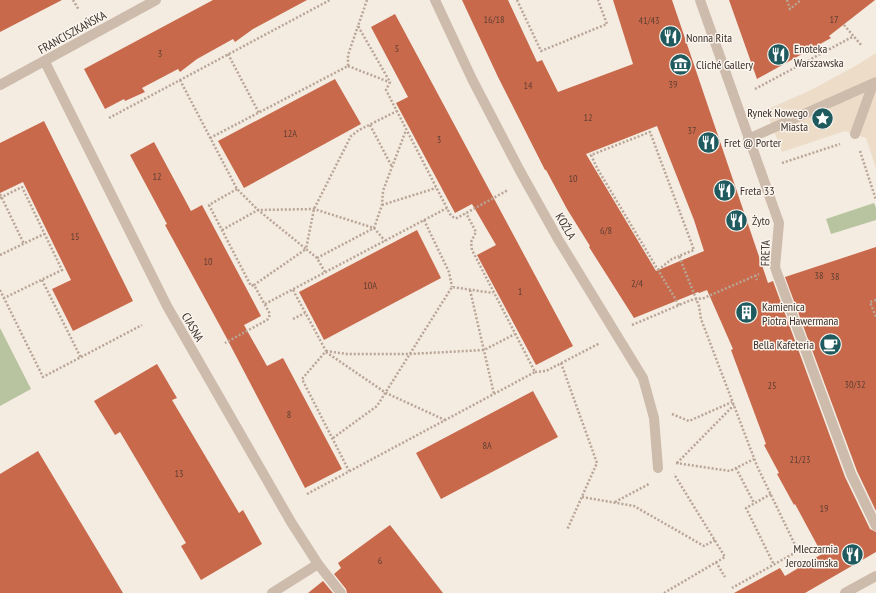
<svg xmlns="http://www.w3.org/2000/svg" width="876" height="593" font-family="'PT Sans Narrow',sans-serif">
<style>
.green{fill:#b8c4a0}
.plaza{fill:#ecdcc8}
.building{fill:#c8694b;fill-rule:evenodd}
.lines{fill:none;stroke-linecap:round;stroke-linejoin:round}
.path{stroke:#b9a596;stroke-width:2.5;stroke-dasharray:2 2;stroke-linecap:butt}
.pedestrian{stroke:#cdbbac;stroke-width:10}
.minor{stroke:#cdbbac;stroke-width:10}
.labels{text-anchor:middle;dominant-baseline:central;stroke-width:3;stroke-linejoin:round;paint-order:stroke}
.number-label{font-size:10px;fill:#5e3e33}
.street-label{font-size:12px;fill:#3b302b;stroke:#fbf5ee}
.poi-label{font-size:12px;fill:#3b302b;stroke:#fbf5ee;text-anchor:start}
</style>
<rect width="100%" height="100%" fill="#f4ebe1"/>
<g class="green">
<polygon points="874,203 876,208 876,220 831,234 826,219"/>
<polygon points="0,328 31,389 0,406"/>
</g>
<polygon class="plaza" points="876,53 876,168 866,138 845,131 782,152 766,110 811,90 859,64"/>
<g class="building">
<polygon points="0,0 62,0 0,32"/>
<polygon points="213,0 307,0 253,29 235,42 233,39 197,59 180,72 178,69 142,88 145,92 125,101 124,99 105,109 84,69"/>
<path d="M462,0H508L537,62L542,60L558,92L633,64L613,0H672L768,283L773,281L845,477L870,529L876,532V552L805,593H734L780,568L785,576L822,554L795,504L794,505L777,474L779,473L764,445L766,444L731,350L733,349L707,290L699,293L698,292L634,318L589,247L590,246L567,209L546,170H545L498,77ZM657,126L694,220L704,251L656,271L586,154Z"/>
<polygon points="729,0 875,0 829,36 831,38 757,79"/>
<polygon points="395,14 573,346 536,365 477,255 496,245 472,204 455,213 396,103 408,97 371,27"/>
<polygon points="335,79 361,124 244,188 218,141"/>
<polygon points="44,121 133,301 73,331 52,289 71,280 23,182 0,193 0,143"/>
<polygon points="154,142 191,211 202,205 261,316 244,325 267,366 283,358 342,469 305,488 225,335 165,225 167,224 130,155"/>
<polygon points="417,230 441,278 324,340 299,292"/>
<polygon points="876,247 876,511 857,471 785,277"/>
<polygon points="157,364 177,398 172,400 239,513 243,510 262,544 201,580 181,546 186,543 120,432 115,435 94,401"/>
<polygon points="533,391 558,437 441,499 416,453"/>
<polygon points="38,451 123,593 0,593 0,474"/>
<polygon points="390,525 443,593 347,593 346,589 334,574 341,568 338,563"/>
<polygon points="323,581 333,593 308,593"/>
</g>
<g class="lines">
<g class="path">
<polyline points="73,0 79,10"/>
<polyline points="367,0 358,26 390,82 386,90 450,214 454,218 457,218 508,190"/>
<polyline points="517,0 541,51 607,24 598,0"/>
<polyline points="787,0 790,9 801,0"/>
<polyline points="844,25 862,46"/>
<polyline points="228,54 259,113"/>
<polyline points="348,66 389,82"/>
<polyline points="180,80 237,189 258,210 306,249 254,285 270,314 269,317 267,320 225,343"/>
<polyline points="755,89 854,36"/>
<polyline points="109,118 330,0"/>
<polyline points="370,125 392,167"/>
<polyline points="210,138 348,66 348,55 358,26"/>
<polyline points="860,151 876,200"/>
<polyline points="782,163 840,144"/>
<polyline points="237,189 209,205 251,286 254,285"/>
<polyline points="0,194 24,244"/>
<polyline points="0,198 22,187 62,270 4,298"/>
<polyline points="382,205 436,188"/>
<polyline points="424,220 449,272 452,287"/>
<polyline points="222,230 258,210 314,209 374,228 385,241"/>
<polyline points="0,255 44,234"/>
<polyline points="317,258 374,228 382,205 383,191 406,130"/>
<polyline points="658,270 672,259 679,256"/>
<polyline points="325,272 317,258 306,249 314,209 351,136 359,130 397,111"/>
<polyline points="755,275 757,280"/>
<polyline points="42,280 81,358"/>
<polyline points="0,290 43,377 142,325"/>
<polyline points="293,290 326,351 302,379 349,471"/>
<polyline points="470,290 494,394"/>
<polyline points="876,300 870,302 876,317"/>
<polyline points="265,304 447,208"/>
<polyline points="679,305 597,168 591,155 650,132 694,250 679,256 699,306 701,319 757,466 798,551 732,588"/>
<polyline points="293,319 305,313"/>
<polyline points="632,325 691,300 704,298 759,274"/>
<polyline points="326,351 347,354 410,354 484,350 515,334"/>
<polyline points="326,352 386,393 445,420"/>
<polyline points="561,363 597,463 567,530"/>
<polyline points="535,372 546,371 600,343"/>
<polyline points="672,414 689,421 732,402"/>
<polyline points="333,438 377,406 452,287 493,293"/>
<polyline points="676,463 730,471 754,459"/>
<polyline points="677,463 734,405"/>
<polyline points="736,468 754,503"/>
<polyline points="307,494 535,372 472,250 471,242 476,232 466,213"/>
<polyline points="771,494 746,508 774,565"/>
<polyline points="582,497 634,506 704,546 715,540"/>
<polyline points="615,502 649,484"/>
<polyline points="716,562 725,577"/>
<polyline points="664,593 725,557 674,474"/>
</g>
<g class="pedestrian">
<polyline points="700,0 779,223 775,267 777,273 851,474 876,526"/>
<polyline points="855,134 873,84"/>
<polyline points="748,139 876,82"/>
</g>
<g class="minor">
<polyline points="435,0 472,79 520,171 558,239 643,378 654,418 658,468"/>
<polyline points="45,62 167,306 291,522 318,564 341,593"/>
<polyline points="0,85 156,0"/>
<polyline points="272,593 318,564"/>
<polyline points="845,593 876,576"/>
</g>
</g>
<defs>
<symbol id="restaurant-disc" viewBox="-11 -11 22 22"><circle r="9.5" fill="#1f5a5e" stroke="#fbf5ee"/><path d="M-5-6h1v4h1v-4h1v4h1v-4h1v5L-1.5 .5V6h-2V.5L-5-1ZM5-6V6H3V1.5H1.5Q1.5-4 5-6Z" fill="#fff"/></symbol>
<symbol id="museum-disc" viewBox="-11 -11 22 22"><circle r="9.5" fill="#1f5a5e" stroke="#fbf5ee"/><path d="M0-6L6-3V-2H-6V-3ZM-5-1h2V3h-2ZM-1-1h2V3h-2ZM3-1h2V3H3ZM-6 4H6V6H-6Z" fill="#fff"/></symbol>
<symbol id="sight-disc" viewBox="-11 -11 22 22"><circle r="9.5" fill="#1f5a5e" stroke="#fbf5ee"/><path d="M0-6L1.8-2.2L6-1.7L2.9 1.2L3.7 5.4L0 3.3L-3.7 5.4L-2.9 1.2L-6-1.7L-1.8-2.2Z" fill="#fff"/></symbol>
<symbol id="building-disc" viewBox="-11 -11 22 22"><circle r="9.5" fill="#1f5a5e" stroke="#fbf5ee"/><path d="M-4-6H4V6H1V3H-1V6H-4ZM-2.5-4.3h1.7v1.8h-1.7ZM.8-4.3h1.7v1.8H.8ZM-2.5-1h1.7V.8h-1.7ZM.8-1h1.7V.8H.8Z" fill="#fff"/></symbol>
<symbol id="cafe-disc" viewBox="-11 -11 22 22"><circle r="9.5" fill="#1f5a5e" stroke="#fbf5ee"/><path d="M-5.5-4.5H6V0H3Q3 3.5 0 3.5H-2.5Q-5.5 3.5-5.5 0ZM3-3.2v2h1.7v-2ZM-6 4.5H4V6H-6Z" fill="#fff"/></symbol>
</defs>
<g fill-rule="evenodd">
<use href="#restaurant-disc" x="658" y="24" width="25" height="25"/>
<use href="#restaurant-disc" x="766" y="42" width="25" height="25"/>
<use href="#museum-disc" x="668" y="52" width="25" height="25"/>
<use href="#sight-disc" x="810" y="106" width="25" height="25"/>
<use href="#restaurant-disc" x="696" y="130" width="25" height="25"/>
<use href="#restaurant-disc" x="712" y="178" width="25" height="25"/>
<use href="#restaurant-disc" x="724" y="208" width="25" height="25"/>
<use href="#building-disc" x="734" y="300" width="25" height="25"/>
<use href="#cafe-disc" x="818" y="332" width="25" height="25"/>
<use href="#restaurant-disc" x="840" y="542" width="25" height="25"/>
</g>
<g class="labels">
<g class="number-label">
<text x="494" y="19">16/18</text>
<text x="834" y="19">17</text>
<text x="649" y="20">41/43</text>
<text x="397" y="48">5</text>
<text x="160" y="53">3</text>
<text x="673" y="84">39</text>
<text x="528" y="85">14</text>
<text x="588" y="117">12</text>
<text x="692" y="130">37</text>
<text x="290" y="133">12A</text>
<text x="439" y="139">3</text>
<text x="157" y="176">12</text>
<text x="573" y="178">10</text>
<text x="606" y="230">6/8</text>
<text x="75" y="236">15</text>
<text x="208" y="261">10</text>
<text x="819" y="275">38</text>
<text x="835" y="276">38</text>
<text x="637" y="283">2/4</text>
<text x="370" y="285">10A</text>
<text x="520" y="291">1</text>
<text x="855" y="384">30/32</text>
<text x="772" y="385">25</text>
<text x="289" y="414">8</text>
<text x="487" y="445">8A</text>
<text x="800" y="459">21/23</text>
<text x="179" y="473">13</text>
<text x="824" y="508">19</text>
<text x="380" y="560">6</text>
</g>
<g class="street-label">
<text transform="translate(72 32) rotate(-29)">FRANCISZKAŃSKA</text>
<text transform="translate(566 226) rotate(60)">KOŹLA</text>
<text transform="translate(765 253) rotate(-89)">FRETA</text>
<text transform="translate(193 327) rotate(60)">CIASNA</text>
</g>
<g class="poi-label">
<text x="686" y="37">Nonna Rita</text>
<text x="794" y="48">Enoteka<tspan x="794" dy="14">Warszawska</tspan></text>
<text x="696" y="64">Cliché Gallery</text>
<text x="808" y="112" text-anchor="end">Rynek Nowego<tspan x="808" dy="14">Miasta</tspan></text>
<text x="724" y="142">Fret @ Porter</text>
<text x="740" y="190">Freta 33</text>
<text x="752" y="220">Żyto</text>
<text x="762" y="306">Kamienica<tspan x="762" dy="14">Piotra Hawermana</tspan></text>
<text x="814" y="344" text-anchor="end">Bella Kafeteria</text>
<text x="838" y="548" text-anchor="end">Mleczarnia<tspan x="838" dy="14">Jerozolimska</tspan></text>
</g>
</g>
</svg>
